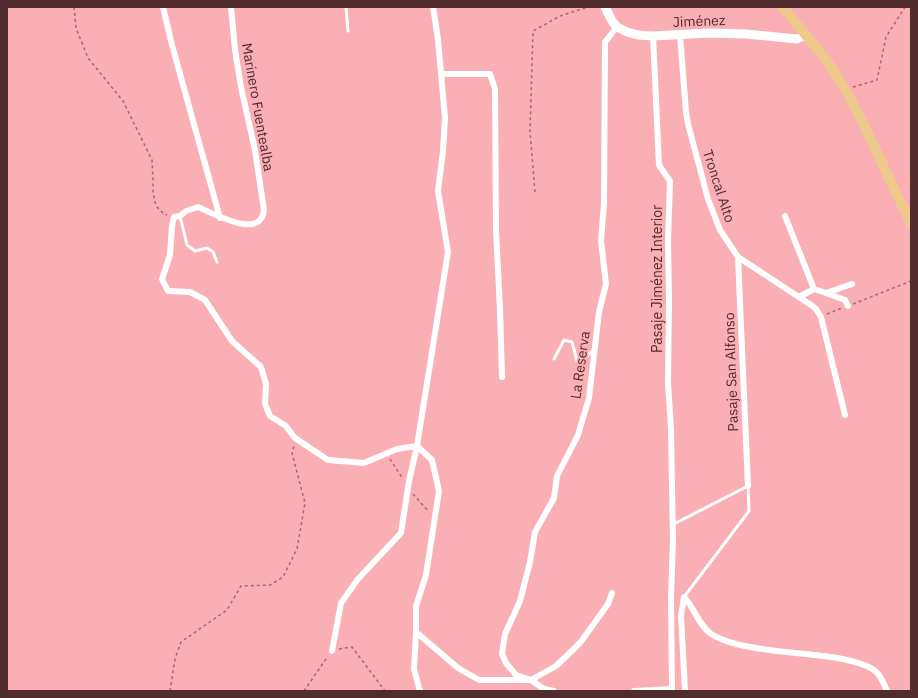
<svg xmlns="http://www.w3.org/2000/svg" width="918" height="698" font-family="'IBM Plex Sans',sans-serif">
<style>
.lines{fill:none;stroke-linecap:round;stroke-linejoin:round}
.path{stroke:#a26b6f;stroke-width:1.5;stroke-dasharray:3 3;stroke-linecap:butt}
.lane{stroke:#fff;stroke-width:3}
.street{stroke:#fff;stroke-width:6}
.secondary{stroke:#fff;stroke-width:9}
.primary{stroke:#efc88b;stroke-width:10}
.labels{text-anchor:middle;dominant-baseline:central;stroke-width:3.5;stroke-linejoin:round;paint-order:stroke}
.street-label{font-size:14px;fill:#512c2f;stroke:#f9afb4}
</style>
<rect width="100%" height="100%" fill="#f9afb4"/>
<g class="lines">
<g class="path">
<polyline points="74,7 76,28 88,58 123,101 152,160 153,179 153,192 156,206 164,214 167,215"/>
<polyline points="853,87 877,80 886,37 905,7"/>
<polyline points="535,192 530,131 533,31 560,16 588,7"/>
<polyline points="853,304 911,281"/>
<polyline points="827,314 842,308"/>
<polyline points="390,459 403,479"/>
<polyline points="413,494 429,512"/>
<polyline points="339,649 352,647 385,691"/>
<polyline points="170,691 175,659 181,642 227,610 241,586 270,585 283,577 297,549 305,503 292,453 294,446"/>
<polyline points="304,691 328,656"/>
</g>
<g class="lane">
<polyline points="346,7 348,31"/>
<polyline points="180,216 187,245 195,251 207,248 213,252 217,262"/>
<polyline points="554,359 564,340 572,342 577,361 580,363 593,350"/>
<polyline points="672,525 748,486 749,511 684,597"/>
</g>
<g class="street">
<polyline points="163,7 172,45 220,218"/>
<path d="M231,7L235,50L241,87L255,150L264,210C261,241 213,213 198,207L186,211L180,216L174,217L172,226L170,255L162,279L168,291L190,292L205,300L232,341L261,367L266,384L265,404L270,416L286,426L295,438L328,460L364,463L397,449L417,446L432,460L439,491L426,575L416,606V632L458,668L479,680H531L556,666L580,643L608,604L612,593"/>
<polyline points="680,35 686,112 688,124 708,199 720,230 738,257 811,305 816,309 821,317 845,415"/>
<polyline points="441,74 490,74 495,89 496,230 500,309 502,377"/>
<polyline points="785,216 814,289 799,297"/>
<polyline points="738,257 748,486"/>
<polyline points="814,289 826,293 852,284"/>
<polyline points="826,293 845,300 848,306"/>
<polyline points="416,632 414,669 420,691"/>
<polyline points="332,651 341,603 358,579 401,533 409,481 417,446 448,252 438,191 443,151 445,118 438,39 433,7"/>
<polyline points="554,691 544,689 531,680 516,675 506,663 502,654 505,634 520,601 530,562 535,532 554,498 557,476 578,435 589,398 599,312 606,284 601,241 604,203 605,42 617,27"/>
<polyline points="634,691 672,689 671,597 673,540 671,430 668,382 669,300 668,241 670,181 659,165 653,36"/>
<path d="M685,691L681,616L684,597C695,608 698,625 711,634C738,651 798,652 830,657C845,659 862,662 874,670C881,675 884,684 887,691"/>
</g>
<polyline class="secondary" points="605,7 612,21 617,27 627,32 638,35 653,36 709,33 746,34 797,39 806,35"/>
<polyline class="primary" points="783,7 827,61 845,89 861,119 911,224"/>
</g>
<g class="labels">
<g class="street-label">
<text transform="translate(699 21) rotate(-2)">Jiménez</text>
<text transform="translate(258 107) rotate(80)">Marinero Fuentealba</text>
<text transform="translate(719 186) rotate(72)">Troncal Alto</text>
<text transform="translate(657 279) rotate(-90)">Pasaje Jiménez Interior</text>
<text transform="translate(580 365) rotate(-82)">La Reserva</text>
<text transform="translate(731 372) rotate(-92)">Pasaje San Alfonso</text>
</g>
</g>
<rect width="918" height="698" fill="none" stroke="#512c2f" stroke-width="16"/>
</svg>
